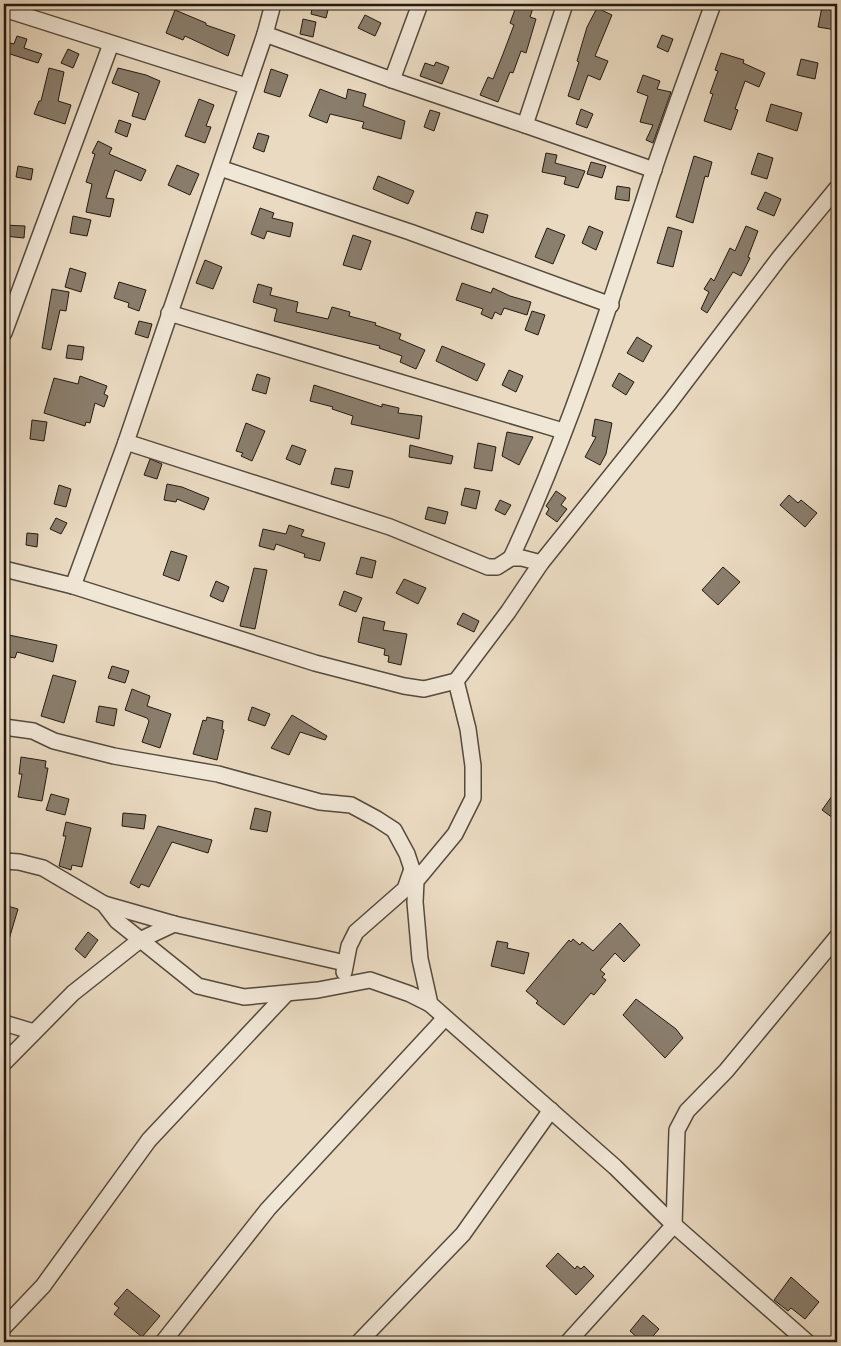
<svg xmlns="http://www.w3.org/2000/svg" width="841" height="1346" font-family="'Gentium Book Plus',serif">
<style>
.building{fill:#8a7e6d;stroke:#221a11}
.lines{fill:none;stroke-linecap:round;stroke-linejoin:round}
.minor-casing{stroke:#544a3d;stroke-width:18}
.minor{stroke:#f1e7d7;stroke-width:15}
</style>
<rect width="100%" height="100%" fill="#eadac1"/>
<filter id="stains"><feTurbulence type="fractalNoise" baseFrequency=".004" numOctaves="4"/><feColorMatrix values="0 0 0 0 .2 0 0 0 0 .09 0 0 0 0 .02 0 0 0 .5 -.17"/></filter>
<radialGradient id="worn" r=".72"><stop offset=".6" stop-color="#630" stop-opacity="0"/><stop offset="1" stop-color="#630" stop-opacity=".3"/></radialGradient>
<g class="building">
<polygon points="313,4 329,6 326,18 311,14"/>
<polygon points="517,4 533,8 530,17 536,19 526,53 521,51 513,73 510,72 498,102 480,95 488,77 493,79 503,54 514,25 510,23"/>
<polygon points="822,7 837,10 836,30 818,27"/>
<polygon points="597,8 612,15 595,56 608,61 600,80 588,75 579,100 568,96 579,62 577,61 587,27"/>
<polygon points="175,10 206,23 206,25 235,35 228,56 185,36 183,40 166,33"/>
<polygon points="365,15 381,23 375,36 358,28"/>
<polygon points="303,19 316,22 313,37 300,34"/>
<polygon points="662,35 673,39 668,52 657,47"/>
<polygon points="17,36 27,39 24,48 42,54 38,63 7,53 10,43 14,44"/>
<polygon points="68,49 79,54 73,68 61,63"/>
<polygon points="721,53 744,60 743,63 765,73 759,87 745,81 735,109 738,110 731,130 704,121 713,94 710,93 718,71 715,70"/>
<polygon points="801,59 818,63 815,79 797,75"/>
<polygon points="436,62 449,67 442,84 420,76 425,63 434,66"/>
<polygon points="49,68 64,72 58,101 71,105 65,124 34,114 39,101 41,101"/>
<polygon points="118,68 146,75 160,81 145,120 132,116 139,93 112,83"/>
<polygon points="271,69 288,75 280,97 264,92"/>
<polygon points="643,75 660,81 657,89 671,92 653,143 646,140 653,125 640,122 648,96 637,92"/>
<polygon points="320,89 346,99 348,89 366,94 363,106 405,121 401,139 362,128 364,122 330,114 327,123 309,116"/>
<polygon points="199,99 214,105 206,126 211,127 205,143 185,136"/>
<polygon points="771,104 802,113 797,131 766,121"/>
<polygon points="581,109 593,114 587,128 576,124"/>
<polygon points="430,110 440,113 434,131 424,127"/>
<polygon points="119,120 131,124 127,137 115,132"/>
<polygon points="258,133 269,136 264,152 253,148"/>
<polygon points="98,141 112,148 109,154 146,170 141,181 115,170 106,198 114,199 110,217 86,212 92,184 86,182 95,154 92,153"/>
<polygon points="546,153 557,155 555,163 585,171 578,188 564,184 566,177 542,172"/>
<polygon points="758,153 773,158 767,179 751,174"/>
<polygon points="694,156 712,162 708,177 705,176 693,223 676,217"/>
<polygon points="591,162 606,166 602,178 587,174"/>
<polygon points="177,165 199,174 190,195 168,185"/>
<polygon points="18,166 33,169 31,180 16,177"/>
<polygon points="378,176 414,191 408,204 373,189"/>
<polygon points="617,186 630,188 629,201 615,199"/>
<polygon points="765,192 781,199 774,216 757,209"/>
<polygon points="260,208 274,213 272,218 293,223 290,237 267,231 264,239 251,234"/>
<polygon points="476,212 488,215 483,233 471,229"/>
<polygon points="73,216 91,220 87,236 70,233"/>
<polygon points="4,225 25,226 24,238 4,236"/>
<polygon points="589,226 603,232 596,250 582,243"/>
<polygon points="746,226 758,231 748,257 750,258 741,276 733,272 707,313 701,309 709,292 704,289 711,278 714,281 730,248 735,251"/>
<polygon points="668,227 682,231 673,267 657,263"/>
<polygon points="547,228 565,235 553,264 535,257"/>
<polygon points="353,235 371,241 361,270 343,265"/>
<polygon points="205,260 222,267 213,289 196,283"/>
<polygon points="70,268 86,273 81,292 65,287"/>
<polygon points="119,282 146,290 139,311 128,307 129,303 114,298"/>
<polygon points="462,283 491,293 493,288 510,296 531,302 527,315 504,308 501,315 495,312 492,319 481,314 483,309 456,300"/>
<polygon points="258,284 272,288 270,295 298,302 296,312 328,319 332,307 350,312 349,316 376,323 375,325 401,334 399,339 425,350 416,369 400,362 402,356 379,348 380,346 274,321 277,309 253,302"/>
<polygon points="52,289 69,292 66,311 60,310 51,350 42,348"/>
<polygon points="532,311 545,315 538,335 525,330"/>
<polygon points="139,321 152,324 148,338 135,334"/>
<polygon points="637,337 652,346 643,362 627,353"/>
<polygon points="68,345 84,347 82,360 66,358"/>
<polygon points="442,346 485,364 477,381 436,361"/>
<polygon points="509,370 523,376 516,392 502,385"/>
<polygon points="619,373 634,382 626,395 612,386"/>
<polygon points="257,374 270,378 266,394 252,390"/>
<polygon points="80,376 107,386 104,394 108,396 104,407 95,403 90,423 86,422 85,426 44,413 54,378 78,384"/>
<polygon points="314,385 382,407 382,404 399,408 398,413 422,416 419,439 351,424 353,416 332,409 333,407 310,401"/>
<polygon points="595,419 612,423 606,454 600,465 585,457 596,437 592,436"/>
<polygon points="32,420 47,422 44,441 30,439"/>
<polygon points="246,423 265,431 252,461 241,456 243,453 236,451"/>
<polygon points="507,432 533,437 519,465 502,456"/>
<polygon points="478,443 496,447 492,471 474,468"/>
<polygon points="292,445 306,450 300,465 286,459"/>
<polygon points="410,445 453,456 451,464 409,457"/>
<polygon points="150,459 162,464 157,479 144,475"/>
<polygon points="335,468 353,471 349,488 331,484"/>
<polygon points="167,484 182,487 209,498 204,510 177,499 176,502 164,500"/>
<polygon points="59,485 71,489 66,507 54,504"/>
<polygon points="465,488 480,491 476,509 461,505"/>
<polygon points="556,491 566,498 561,505 567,509 557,522 546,514 549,509 546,506"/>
<polygon points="789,495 798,503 801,500 817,513 805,527 780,505"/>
<polygon points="500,500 511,505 505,515 495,510"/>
<polygon points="428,507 448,512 445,524 425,519"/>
<polygon points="56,518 67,523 61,534 50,529"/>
<polygon points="289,525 304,530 301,536 325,543 320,561 304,557 305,554 276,544 274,550 259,546 263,529 286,534"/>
<polygon points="27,533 38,534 37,547 26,545"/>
<polygon points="171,551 187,556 179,581 163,575"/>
<polygon points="361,557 376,561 372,578 356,574"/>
<polygon points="723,567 740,582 718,605 702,590"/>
<polygon points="254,568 267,570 255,629 240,626"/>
<polygon points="404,579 426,588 418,604 396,593"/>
<polygon points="216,581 229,587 223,602 210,596"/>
<polygon points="344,591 362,598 356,612 339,605"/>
<polygon points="463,613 479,621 474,632 457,624"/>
<polygon points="363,617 385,622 383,630 407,634 401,665 388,662 389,656 384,655 385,649 358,642"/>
<polygon points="4,634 57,645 53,662 17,652 15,658 4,656"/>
<polygon points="112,666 129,671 125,683 108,678"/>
<polygon points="53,675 76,681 64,723 41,716"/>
<polygon points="132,689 150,696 147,706 171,714 160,748 142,742 149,721 147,718 125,710"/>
<polygon points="99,706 117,709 114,726 96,722"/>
<polygon points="252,707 270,714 265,726 248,720"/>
<polygon points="292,715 327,736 325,740 300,732 289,755 271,748"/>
<polygon points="207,717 223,721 222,729 224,730 217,760 193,754 203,720 206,721"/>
<polygon points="21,757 46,761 45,768 48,768 42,801 18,797 22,774 19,774"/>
<polygon points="837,789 837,821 822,810"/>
<polygon points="51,794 69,799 65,815 46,810"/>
<polygon points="255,808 271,812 267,832 250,829"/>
<polygon points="123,813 146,815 144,829 122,826"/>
<polygon points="66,822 91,828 82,867 72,865 71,870 59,866 66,836 63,836"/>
<polygon points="158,826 212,840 208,853 172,842 149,887 141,884 139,888 130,883"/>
<polygon points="4,905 18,909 7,946 4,945"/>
<polygon points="620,923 640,945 624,962 615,953 600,970 605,974 602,977 606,980 594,995 591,993 564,1025 536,1003 538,1001 526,991 569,940 571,942 573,939 580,945 582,942 593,951"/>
<polygon points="88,932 98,940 85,958 75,949"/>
<polygon points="497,941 508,943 507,948 529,953 524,974 491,966"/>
<polygon points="636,999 676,1029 683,1038 665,1058 623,1015"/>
<polygon points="558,1253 575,1269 577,1266 581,1269 584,1266 594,1276 576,1295 546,1266"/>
<polygon points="791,1277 819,1302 805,1319 791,1308 788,1311 774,1300"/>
<polygon points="127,1289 160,1316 142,1337 114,1314 119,1308 114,1304"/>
<polygon points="643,1315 659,1329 648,1342 642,1342 630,1331"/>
</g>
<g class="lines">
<defs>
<g id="minor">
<polyline points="273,4 265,34 392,80 525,125"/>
<polyline points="565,4 525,125 654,170"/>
<polyline points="4,9 246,86"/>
<polyline points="392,80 420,4"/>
<polyline points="220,168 410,232 611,305"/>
<polyline points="169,313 563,431"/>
<polyline points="4,333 111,44"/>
<polyline points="126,442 390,527 488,567 497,567 511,558"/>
<path d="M541,563L522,558H511C569,434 611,302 653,172C672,115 693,60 713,4"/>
<polyline points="4,569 73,586 315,663 404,686 424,689 456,681"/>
<polyline points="73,586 126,442 265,34"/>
<polyline points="4,727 33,731 54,741 114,756 218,774 320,802 351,805 377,819 394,830 407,854 416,881"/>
<polyline points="4,861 19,862 43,868 104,904 117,921 198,986 244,997 318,990 370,980 410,994 430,1004"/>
<polyline points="104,904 174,924"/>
<polyline points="344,972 349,946 356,932 405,889 412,869"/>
<polyline points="4,1023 34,1032"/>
<polyline points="4,1063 73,993 140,940 174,924 345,963"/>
<polyline points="4,1327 43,1286 149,1140 286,994"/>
<polyline points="163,1342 268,1209 445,1018"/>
<polyline points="359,1342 463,1234 551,1110"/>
<polyline points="568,1342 674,1225 677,1130 687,1111 726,1071 837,937"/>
<polyline points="807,1342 674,1225 615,1167 430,1004 420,959 415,902 416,881 455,834 473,798 473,766 468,729 456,681 508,612 541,563 670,402 780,257 837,188"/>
</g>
</defs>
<use href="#minor" class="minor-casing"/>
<use href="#minor" class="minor"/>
</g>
<rect width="841" height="1346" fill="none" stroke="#eadac1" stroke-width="20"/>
<rect x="5" y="5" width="831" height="1336" fill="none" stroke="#221a11" stroke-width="2.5"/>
<rect x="10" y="10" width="821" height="1326" fill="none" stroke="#221a11"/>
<rect width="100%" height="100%" filter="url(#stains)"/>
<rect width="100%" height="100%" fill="url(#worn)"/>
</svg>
